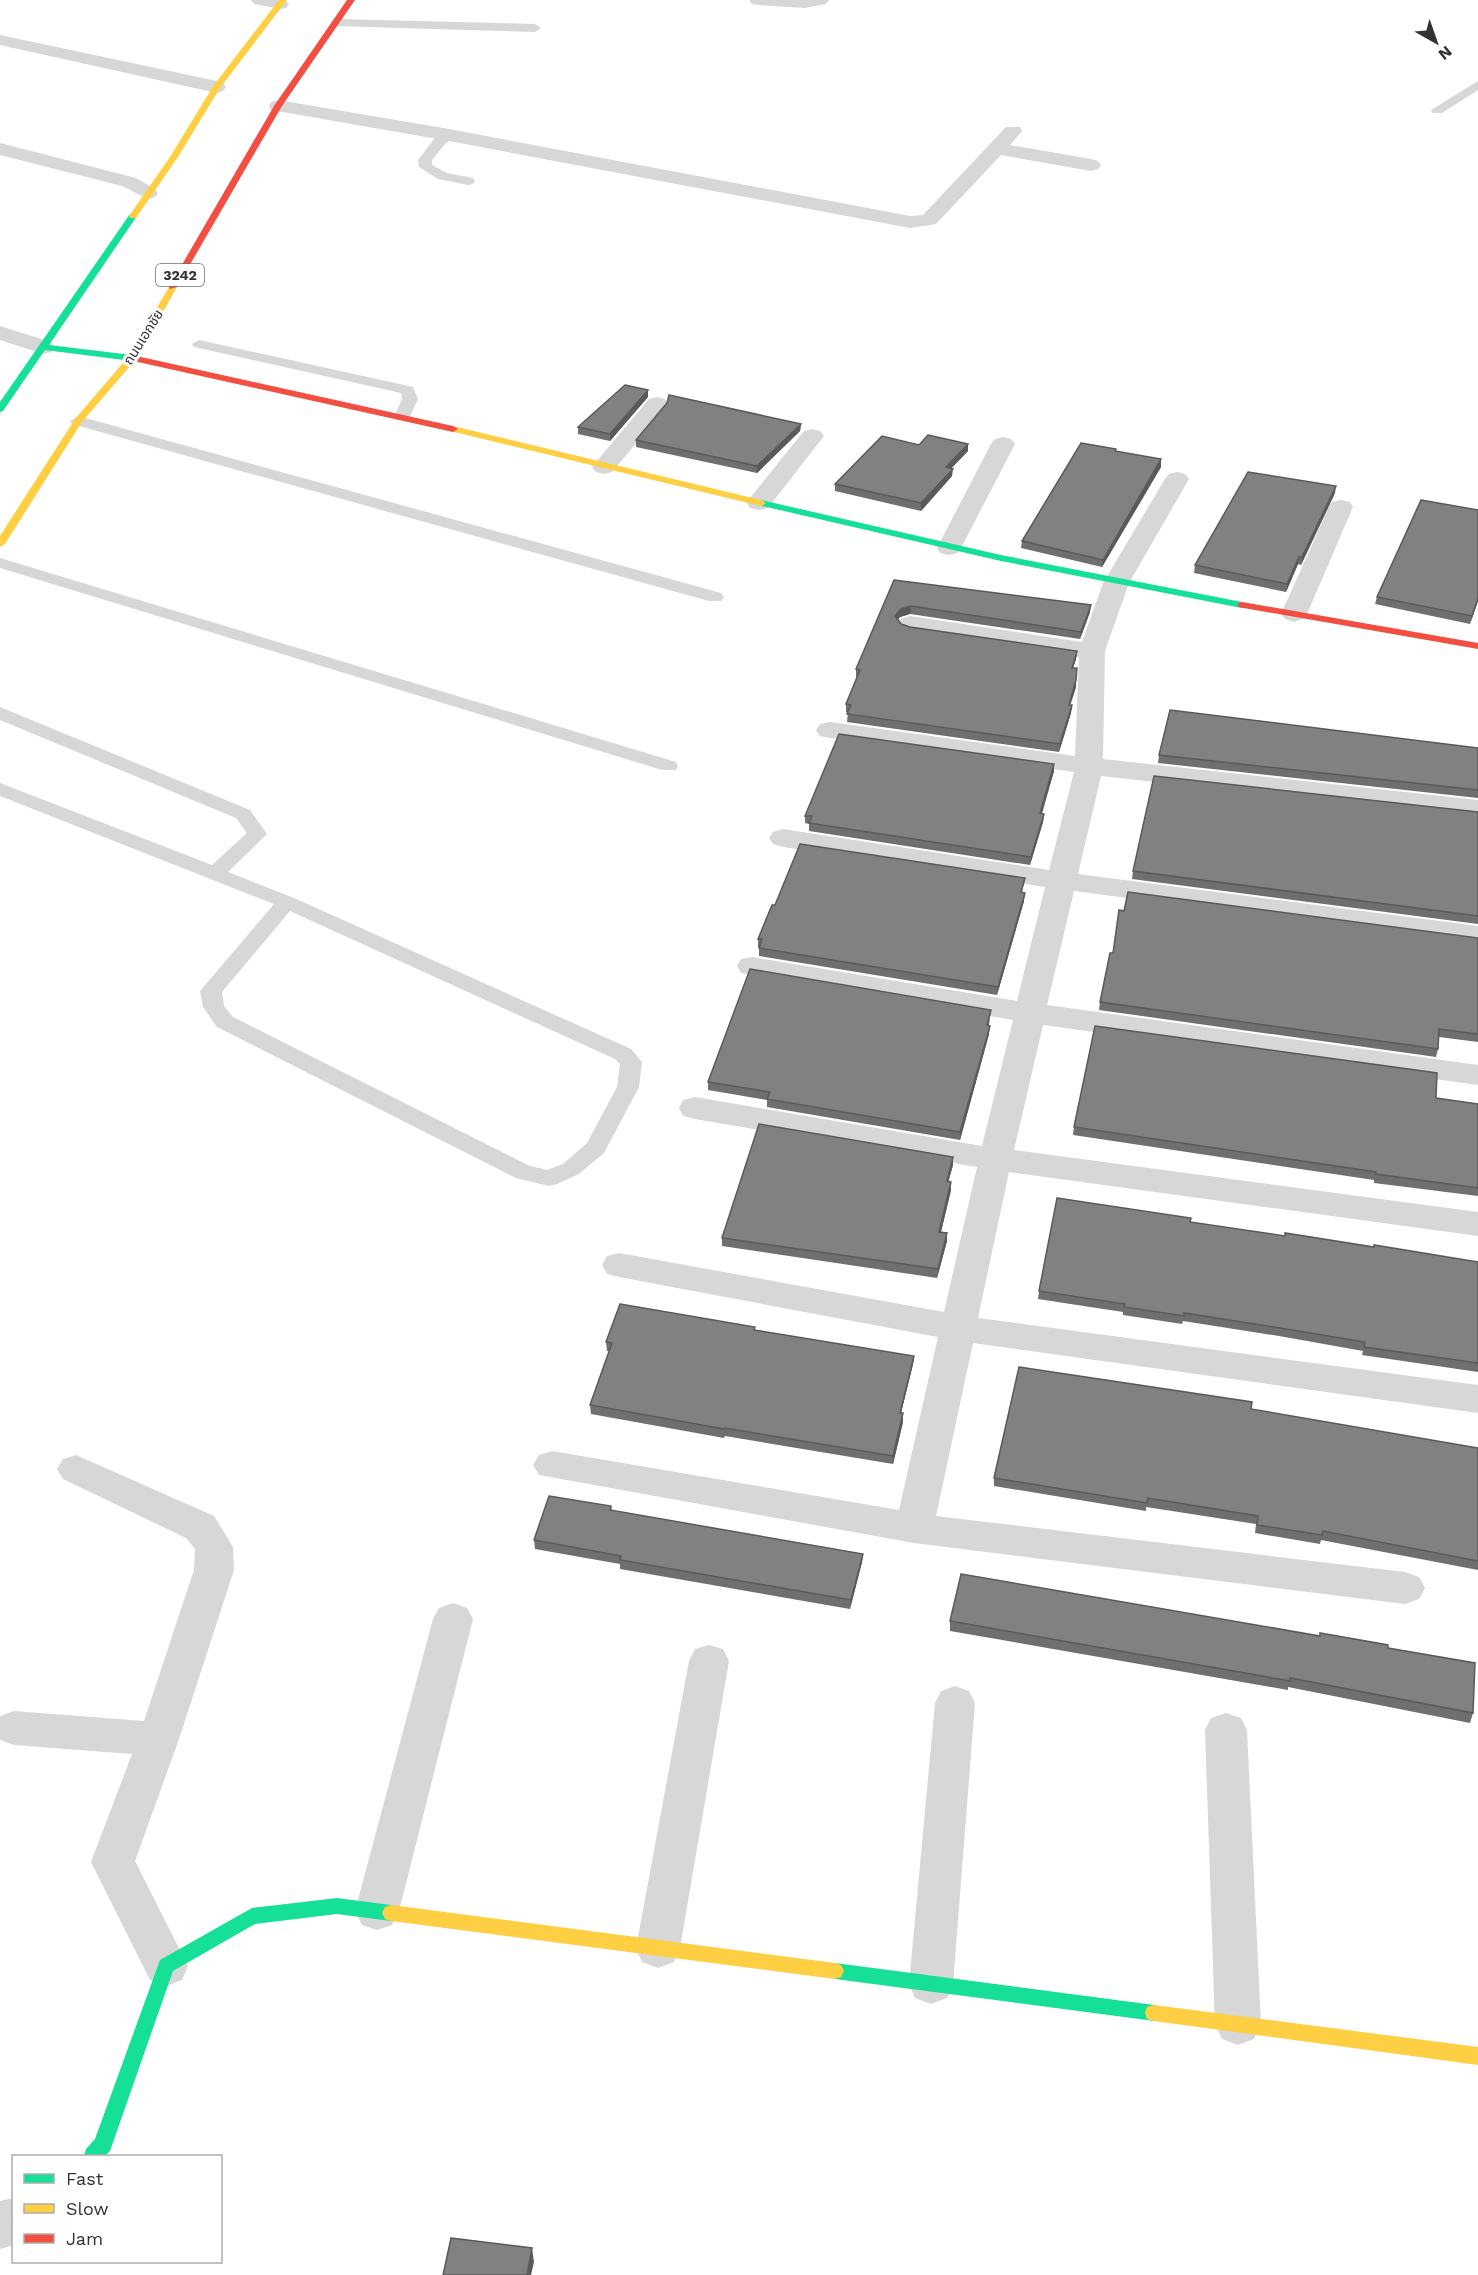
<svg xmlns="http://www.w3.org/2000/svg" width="1478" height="2275" font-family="'Work Sans','Noto Sans Thai',sans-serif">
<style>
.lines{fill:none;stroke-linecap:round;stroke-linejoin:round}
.lane{fill:#d7d7d7;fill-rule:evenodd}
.street{fill:#d7d7d7;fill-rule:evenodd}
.fast{fill:#16e098;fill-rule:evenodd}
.slow{fill:#ffcf43;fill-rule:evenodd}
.jam{fill:#f24e42;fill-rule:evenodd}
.wall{fill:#6f6f6f}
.shaded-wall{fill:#5a5a5a}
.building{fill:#818181;stroke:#5a5a5a;stroke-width:1.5}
.labels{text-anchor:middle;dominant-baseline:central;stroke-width:6;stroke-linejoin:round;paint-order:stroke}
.shield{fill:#fff;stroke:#707070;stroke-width:1.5}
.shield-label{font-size:14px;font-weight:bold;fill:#333}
.far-street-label{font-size:14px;fill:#333;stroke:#fff}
</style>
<rect width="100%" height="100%" fill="#fff"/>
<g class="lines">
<g class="lane">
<polygon points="337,19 535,24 541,28 535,32 333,26 333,20"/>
<polygon points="1478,81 1478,90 1442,113 1432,113 1431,110"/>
<polygon points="449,131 455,135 444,145 432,160 432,165 447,173 473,178 475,181 473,184 468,185 438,179 419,167 418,160 434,139"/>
<polygon points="199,340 413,387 418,399 408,420 396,420 394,417 402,399 401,393 194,347 192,344"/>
<polygon points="78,416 721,593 724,597 721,601 709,601 72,424 70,421"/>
<polygon points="0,558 676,762 678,766 676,770 662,770 0,568"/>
<path d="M0,707L250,810L267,834L228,872L294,898L631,1049L642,1062L639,1087L604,1153L579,1174L557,1184L549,1186L516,1178L217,1027L203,1007L200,991L274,904L0,796V783L212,865L247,833L236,818L0,720ZM290,911L615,1059L620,1064L617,1087L587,1143L563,1164L547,1170L530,1166L233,1017L224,1006L222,992Z"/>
</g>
<g class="street">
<polygon points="251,0 285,0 289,4 286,8 280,9 254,4"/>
<polygon points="749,0 829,0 826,4 805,8 758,5 752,4"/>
<polygon points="0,35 217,81 223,83 226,87 223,91 217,93 0,45"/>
<polygon points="278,100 449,129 910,216 923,215 1006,127 1020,127 1022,131 1010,145 1091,159 1098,161 1101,165 1098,169 1091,171 1001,155 936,224 910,228 449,141 271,110 269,106 271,102"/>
<polygon points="0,143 136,178 155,189 158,193 155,197 148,199 122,186 0,155"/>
<polygon points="0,326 51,342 54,347 51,352 43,354 0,340"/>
<polygon points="657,397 665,399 668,404 665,409 612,472 604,474 596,472 592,467 596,462 649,399"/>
<polygon points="812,429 820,431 824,436 820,441 768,508 759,510 750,508 747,503 750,498 804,431"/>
<polygon points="1003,437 1011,439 1015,444 961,548 958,553 949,555 940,553 937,548 991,444 995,439"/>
<polygon points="1177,472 1185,474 1189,479 1129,583 1105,651 1103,759 1478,800 1478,818 1101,776 1078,874 1478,926 1478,944 1074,891 1047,1005 1478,1065 1478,1085 1043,1025 1014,1150 1478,1212 1478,1236 1009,1172 978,1318 1478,1385 1478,1413 973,1343 936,1516 1405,1572 1419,1577 1425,1588 1419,1599 1405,1604 914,1543 539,1475 533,1465 539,1455 552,1451 899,1510 938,1337 619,1277 607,1274 602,1265 607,1256 619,1253 944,1312 977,1167 695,1119 683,1116 679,1108 683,1100 695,1097 982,1146 1013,1020 752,975 741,973 737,966 741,959 752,957 1017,1001 1045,887 783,847 773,844 769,838 773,832 783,829 1049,870 1074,772 830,738 820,736 816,730 820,724 830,722 1075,756 1079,657 910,632 901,629 897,624 901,619 910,616 1082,642 1103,583 1165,479 1169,474"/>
<polygon points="1341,500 1350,502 1353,507 1307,614 1303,619 1294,622 1285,619 1281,614 1329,507 1332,502"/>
<polygon points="76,1455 214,1516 233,1547 234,1570 179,1739 135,1861 188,1966 182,1980 166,1986 150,1980 91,1862 132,1754 14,1745 0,1740 0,1716 14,1711 144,1721 194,1570 195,1549 186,1538 63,1479 57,1469 63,1459"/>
<polygon points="453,1603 467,1608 473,1619 399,1911 392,1925 377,1930 362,1925 355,1911 433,1619 439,1608"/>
<polygon points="709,1645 723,1649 729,1661 680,1948 674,1962 658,1968 642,1962 636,1948 689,1661 695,1649"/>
<polygon points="955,1686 969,1691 975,1703 953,1984 947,1998 931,2004 915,1998 909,1984 935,1703 941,1691"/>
<polygon points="1226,1713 1241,1718 1247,1730 1261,2024 1254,2039 1238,2045 1222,2039 1215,2024 1205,1730 1211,1718"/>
<polygon points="14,2198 14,2245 0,2249 0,2201"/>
</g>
<g class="fast">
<polygon points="130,214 137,216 49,345 132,355 137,358 132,361 45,350 3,411 0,412 0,402"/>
<polygon points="761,500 1001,555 1242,602 1247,605 1242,608 1001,561 758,505 758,501"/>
<polygon points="337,1898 391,1905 397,1907 400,1913 397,1919 391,1921 337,1914 255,1924 173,1971 110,2151 105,2156 84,2156 86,2149 95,2139 160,1960 252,1908"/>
<polygon points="835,1963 1154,2005 1161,2007 1163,2013 1161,2019 1154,2021 835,1979 829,1977 826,1971 829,1965"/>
</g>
<g class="slow">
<polygon points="279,0 287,0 220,88 178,157 136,218 130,218 129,216 170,157 214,85"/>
<polygon points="173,284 177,287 137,358 82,422 5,544 0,547 0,536 75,419 128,357 169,287"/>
<polygon points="453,426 761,500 766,503 761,506 450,431 448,429"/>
<polygon points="391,1905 835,1963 841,1965 844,1971 841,1977 835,1979 391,1921 385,1919 382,1913 385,1907"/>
<polygon points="1154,2005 1478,2047 1478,2065 1154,2021 1147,2019 1145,2013 1147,2007"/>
</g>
<g class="jam">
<polygon points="347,0 355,0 282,106 177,287 170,289 169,287 274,106"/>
<polygon points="132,355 453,426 458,429 453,432 129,360 127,358"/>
<polygon points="1242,602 1478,643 1478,649 1238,607 1238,603"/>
</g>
</g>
<g class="wall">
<polygon points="648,397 610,441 578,434 578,427"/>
<polygon points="801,424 800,431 757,473 636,447 636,440"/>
<polygon points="919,445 968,451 951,468 952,476 921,511 835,491 835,484"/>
<polygon points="1116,449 1116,451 1161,459 1161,467 1102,567 1021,548 1022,541"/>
<polygon points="1335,493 1301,565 1298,564 1286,592 1194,573 1195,565"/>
<polygon points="894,580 1090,612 1080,639 910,614 900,617 898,620 901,624 910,627 1077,651 1076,659 1073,668 1076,687 1070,705 1072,705 1071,713 1059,752 847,722 848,712 846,712 846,704 857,677 856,677 856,669"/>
<polygon points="1377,597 1478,601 1470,624 1375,604"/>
<polygon points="1478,748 1478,798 1158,763 1159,755"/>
<polygon points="1054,764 1054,771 1042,814 1044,814 1043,822 1030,865 809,831 809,824 805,823 805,816"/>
<polygon points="1478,812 1478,924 1132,879 1133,871"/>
<polygon points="1025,878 1022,892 1024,901 997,995 759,956 759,947 758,947 758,939 775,905"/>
<polygon points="1478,938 1478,1042 1439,1037 1438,1049 1436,1057 1099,1010 1100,1002 1113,953"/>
<polygon points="991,1010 989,1025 989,1034 960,1140 767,1107 767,1100 708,1090 708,1082"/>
<polygon points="1436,1098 1478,1104 1478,1196 1374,1183 1374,1180 1073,1135 1074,1127"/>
<polygon points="953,1165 948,1182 951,1182 951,1190 941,1232 947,1241 937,1278 722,1246 722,1238"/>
<polygon points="1190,1222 1285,1236 1478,1262 1478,1372 1362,1355 1363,1351 1279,1336 1183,1321 1182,1324 1123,1315 1123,1312 1038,1299 1039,1291"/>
<polygon points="755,1327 755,1330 914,1356 913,1364 901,1413 903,1422 893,1464 725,1436 724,1438 591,1414 590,1405 610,1351 607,1351 606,1342"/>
<polygon points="1478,1448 1478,1570 1321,1540 1320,1544 1255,1533 1256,1524 1146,1507 1146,1511 994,1486 994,1478"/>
<polygon points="611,1506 612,1511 863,1554 862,1562 850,1609 620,1569 620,1564 535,1549 534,1540"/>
<polygon points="950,1621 1319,1636 1320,1633 1388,1648 1473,1713 1470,1723 1288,1687 1288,1690 950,1631"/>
</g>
<g class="shaded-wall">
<polygon points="648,390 648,397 610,441 610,434"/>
<polygon points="801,424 800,431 757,473 757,466"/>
<polygon points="968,444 968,451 946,474 946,467"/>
<polygon points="1161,459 1161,467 1102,567 1103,560"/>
<polygon points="953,469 952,476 921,511 921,503"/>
<polygon points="1336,486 1335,493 1301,565 1302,557"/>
<polygon points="1299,557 1298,564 1286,592 1287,584"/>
<polygon points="1478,598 1478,601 1470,624 1472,616"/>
<polygon points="1091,605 1090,612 1080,639 1081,632"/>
<polygon points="911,606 910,614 900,617 895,624 895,616 901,609"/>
<polygon points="1077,651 1076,659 1071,675 1072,668"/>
<polygon points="1076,680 1076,687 1068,712 1069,705"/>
<polygon points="1072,705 1071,713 1059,752 1060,744"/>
<polygon points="1054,764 1054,771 1039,821 1040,813"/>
<polygon points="1044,814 1043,822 1030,865 1031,857"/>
<polygon points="1025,893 1024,901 997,995 998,987"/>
<polygon points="990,1026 989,1034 960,1140 960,1132"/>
<polygon points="953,1157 953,1165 946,1190 947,1181"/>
<polygon points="951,1182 951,1190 939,1240 939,1232"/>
<polygon points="947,1233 947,1241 937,1278 938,1269"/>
<polygon points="914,1356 913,1364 899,1421 900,1413"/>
<polygon points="903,1413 903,1422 893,1464 893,1456"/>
<polygon points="863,1554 862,1562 850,1609 851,1600"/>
<polygon points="532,2248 534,2262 531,2275 527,2275"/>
</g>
<g class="building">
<polygon points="625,385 648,390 610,434 578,427"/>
<polygon points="669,395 801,424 757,466 636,440 667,403"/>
<polygon points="928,435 968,444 946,467 953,469 921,503 835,484 882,436 919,445"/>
<polygon points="1081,443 1116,449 1115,451 1161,459 1103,560 1022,541"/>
<polygon points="1248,472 1336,486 1302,557 1299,557 1287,584 1195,565"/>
<polygon points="1421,500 1478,510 1478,598 1472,616 1377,597"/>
<polygon points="894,580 1091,605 1081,632 911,606 901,609 895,616 901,624 910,627 1077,651 1072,668 1077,668 1076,680 1069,705 1072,705 1060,744 847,714 851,705 846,704 860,670 856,669"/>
<polygon points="1170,710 1478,748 1478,790 1159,755"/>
<polygon points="839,734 1054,764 1040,813 1044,814 1031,857 809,823 812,816 805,816"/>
<polygon points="1154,776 1478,812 1478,916 1133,871"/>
<polygon points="800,844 1025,878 1021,892 1025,893 998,987 759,948 762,939 758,939 772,905 775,905"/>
<polygon points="1128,892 1478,938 1478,1034 1439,1029 1438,1049 1100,1002 1110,953 1113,953 1119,910 1124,911"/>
<polygon points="750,969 991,1010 987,1025 990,1026 960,1132 767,1099 770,1092 708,1082"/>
<polygon points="1095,1026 1437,1073 1436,1098 1478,1104 1478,1188 1376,1174 1376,1172 1074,1127"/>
<polygon points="759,1124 953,1157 947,1181 951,1182 939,1232 947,1233 938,1269 722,1238"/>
<polygon points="1057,1198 1191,1218 1190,1222 1285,1236 1285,1233 1374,1247 1374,1245 1478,1262 1478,1363 1364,1347 1365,1342 1280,1328 1184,1313 1184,1316 1124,1307 1125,1304 1039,1291"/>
<polygon points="620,1304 755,1327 754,1330 914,1356 900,1413 903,1413 893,1456 725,1428 724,1429 590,1405 612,1343 606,1342"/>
<polygon points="1019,1367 1252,1402 1251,1409 1478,1448 1478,1561 1323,1531 1322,1535 1257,1525 1258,1516 1148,1498 1147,1503 994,1478"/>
<polygon points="549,1496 611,1506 610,1510 863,1554 851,1600 620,1560 621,1556 534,1540"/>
<polygon points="961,1574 1320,1636 1320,1633 1388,1645 1388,1648 1475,1663 1473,1713 1290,1678 1290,1681 950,1621"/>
<polygon points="451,2238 532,2248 527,2275 443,2275"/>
</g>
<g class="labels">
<rect class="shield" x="156" y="264" width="48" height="22" rx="4.5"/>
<g class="shield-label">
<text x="180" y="275">3242</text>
</g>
<g class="far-street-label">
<text transform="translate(143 337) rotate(-58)">ถนนเอกชัย</text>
</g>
</g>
<rect x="12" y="2155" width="210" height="108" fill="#ffffff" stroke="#adadad" stroke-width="1.5"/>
<rect x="24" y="2174" width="30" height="9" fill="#16e098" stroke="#adadad" stroke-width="1.5"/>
<text x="66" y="2185" font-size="18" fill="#333333">Fast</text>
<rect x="24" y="2204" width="30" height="9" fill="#ffcf43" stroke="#adadad" stroke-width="1.5"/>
<text x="66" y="2215" font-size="18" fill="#333333">Slow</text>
<rect x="24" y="2234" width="30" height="9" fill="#f24e42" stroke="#adadad" stroke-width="1.5"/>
<text x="66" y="2245" font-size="18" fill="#333333">Jam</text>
<g transform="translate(1436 42) rotate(140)" stroke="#ffffff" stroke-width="4.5" paint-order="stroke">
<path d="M0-4.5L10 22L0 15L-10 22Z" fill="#333333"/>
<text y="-9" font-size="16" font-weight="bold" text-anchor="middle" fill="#333333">N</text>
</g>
</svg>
